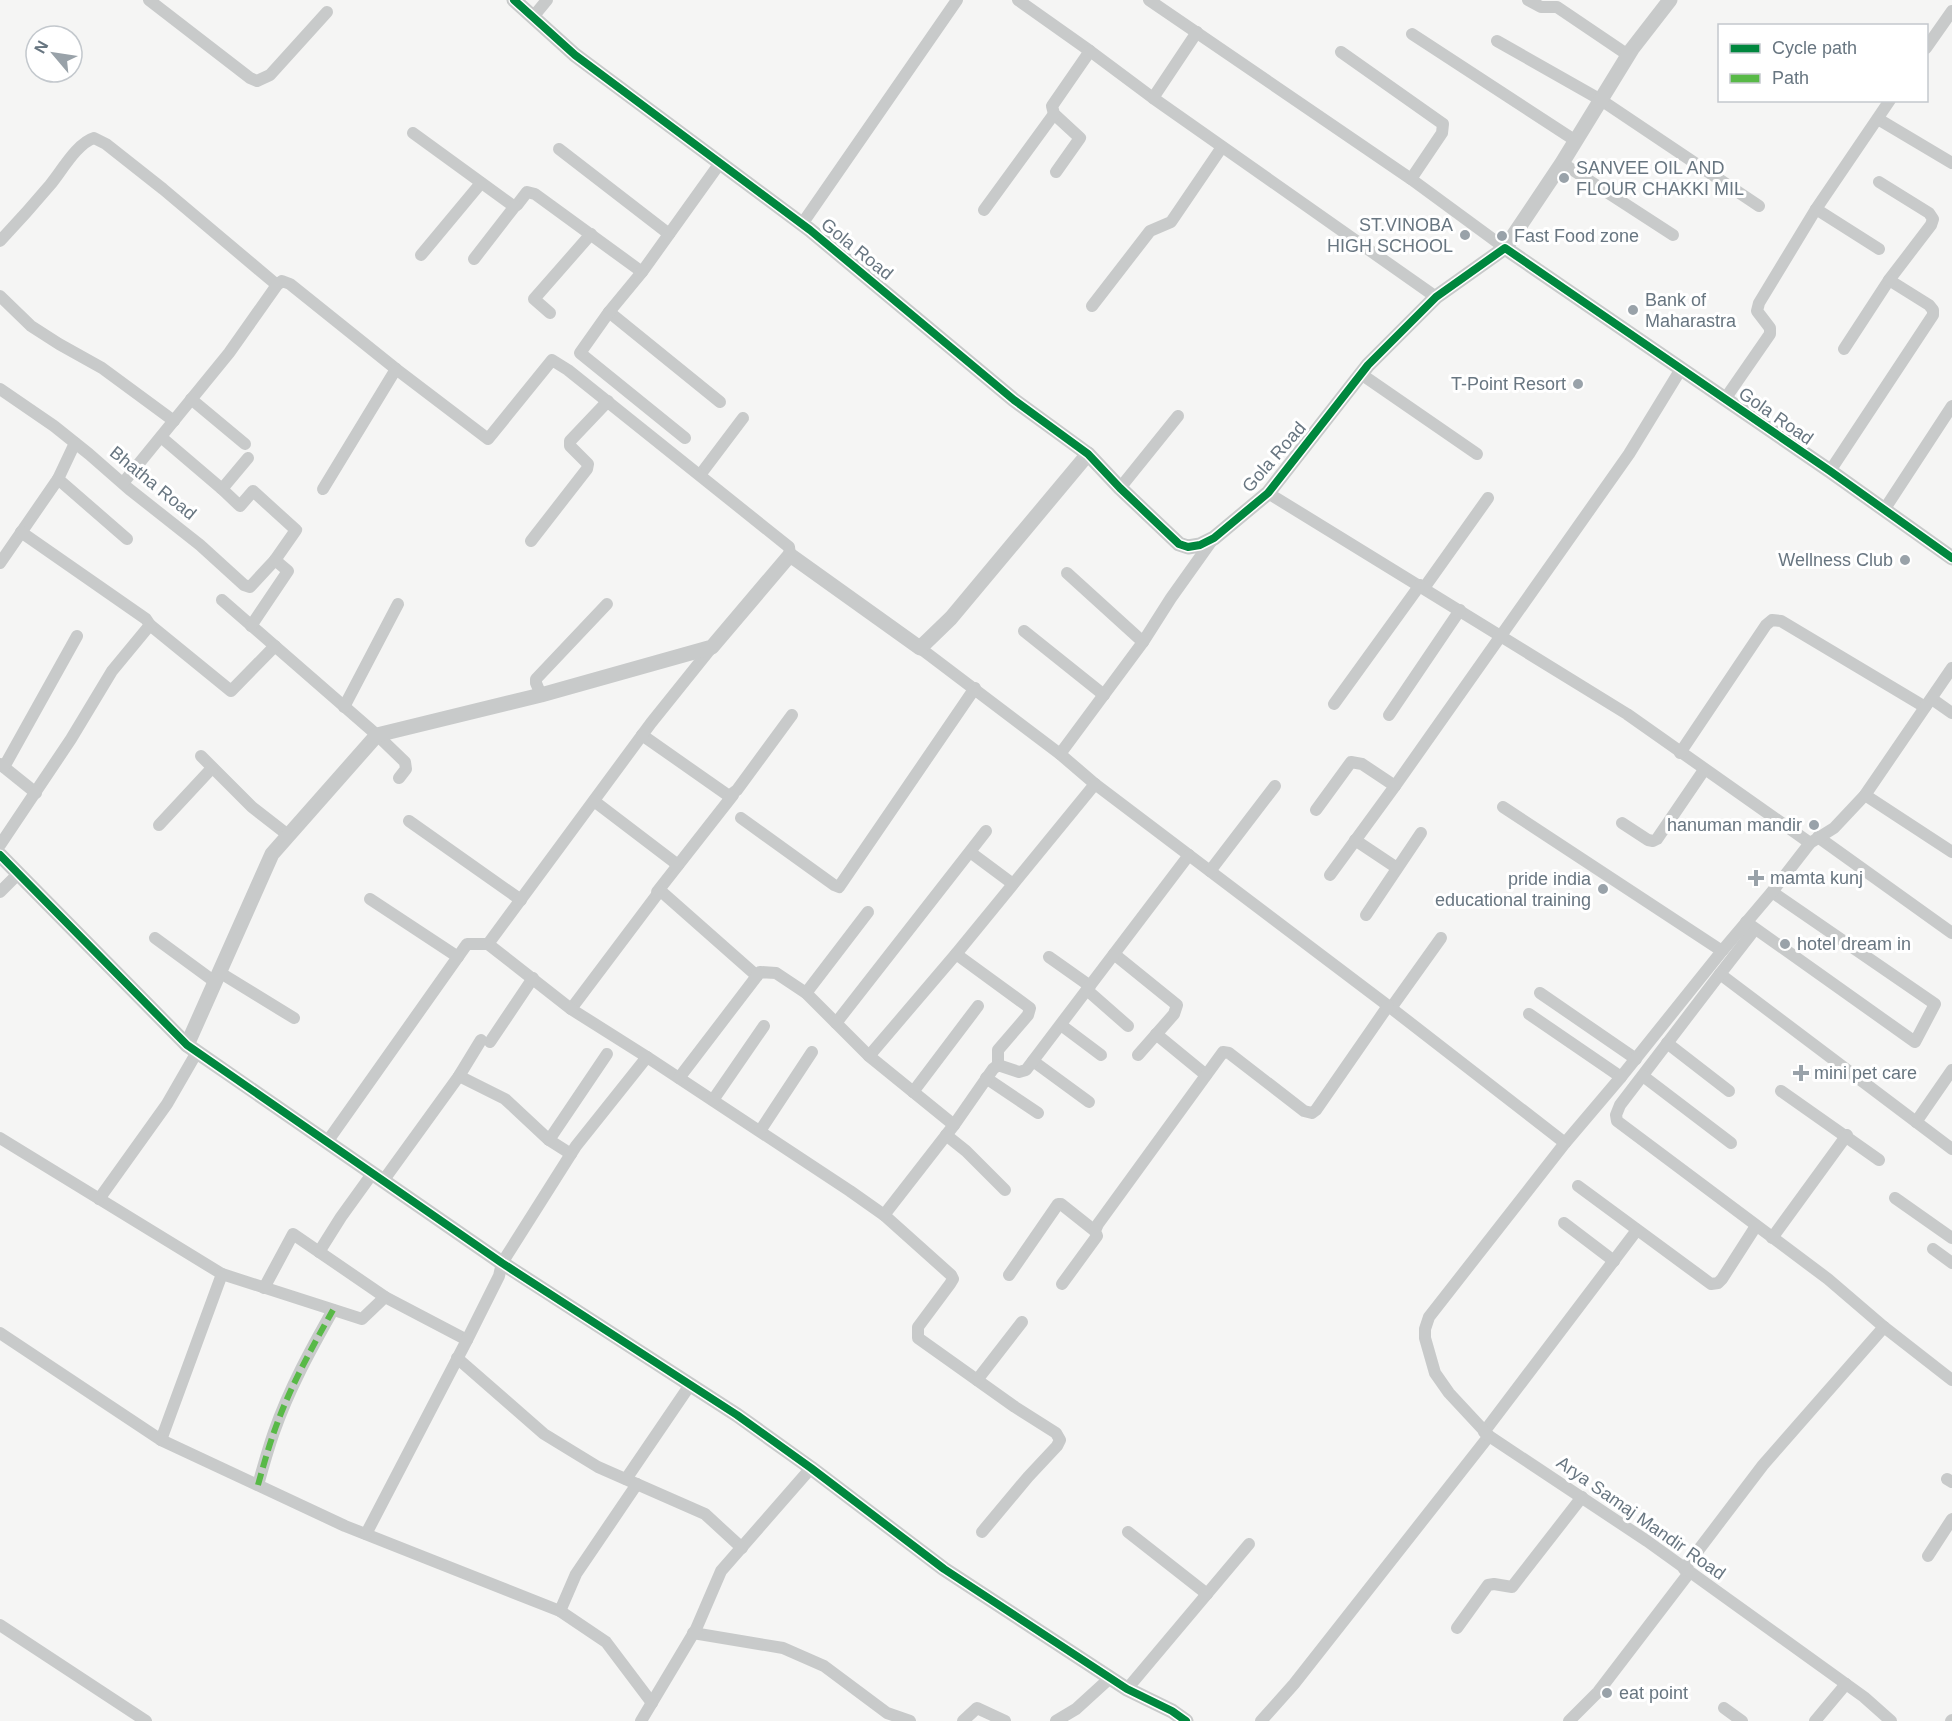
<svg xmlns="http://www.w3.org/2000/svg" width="1952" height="1721" font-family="Helvetica,sans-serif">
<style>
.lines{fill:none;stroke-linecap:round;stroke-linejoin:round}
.minor{stroke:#c8caca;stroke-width:12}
.tertiary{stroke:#c8caca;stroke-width:15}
.quiet{stroke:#58b947;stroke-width:6;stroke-dasharray:12 6;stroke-linecap:butt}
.cycleway-casing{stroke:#fff;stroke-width:11}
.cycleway{stroke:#00873e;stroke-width:8}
.poi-dot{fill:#99a2a9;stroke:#fff;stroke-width:2}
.labels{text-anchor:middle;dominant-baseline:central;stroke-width:6;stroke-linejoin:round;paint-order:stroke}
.poi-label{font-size:18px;fill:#687681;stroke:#fff;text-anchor:start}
.street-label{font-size:18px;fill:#687681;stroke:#fff}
</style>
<rect width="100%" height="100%" fill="#f5f5f4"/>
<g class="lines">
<g class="minor">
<polyline points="149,0 250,78 257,81 270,75 327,12"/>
<polyline points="1018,0 1090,51 1153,98 1436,297"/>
<polyline points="1149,0 1411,179 1505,248"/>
<polyline points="1528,0 1541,7 1557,7 1628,55"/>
<polyline points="533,17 547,0"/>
<polyline points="1412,34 1576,141"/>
<polyline points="1497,41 1601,100 1759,206"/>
<polyline points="1926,48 1952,11"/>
<polyline points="1341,52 1443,124 1442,133 1411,179"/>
<polyline points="1153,98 1197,32"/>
<polyline points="1878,119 1952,163"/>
<polyline points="413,133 512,205 517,205 527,192 535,194 642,272"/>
<polyline points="559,149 669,234"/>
<polyline points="1562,163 1673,235"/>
<polyline points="1056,172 1080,138 1054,114 1052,106 1090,51"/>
<polyline points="1816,209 1879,249"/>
<polyline points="984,210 1054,114"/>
<polyline points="802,224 957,0"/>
<path d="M0,241C17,223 34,204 50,185C61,172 77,143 94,138L106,144L163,189L277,285"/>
<polyline points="421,255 481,183"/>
<polyline points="474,259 515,206"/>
<polyline points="0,296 31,326 59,344 102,368 174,421"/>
<polyline points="1092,306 1150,231 1171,222 1222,147"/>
<polyline points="609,312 720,402"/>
<polyline points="550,313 534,299 591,234"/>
<polyline points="1844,349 1889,280 1931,225 1933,219 1929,213 1879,182"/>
<polyline points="1361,374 1477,454"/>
<polyline points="0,389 54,426 89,454 129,489 200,545 244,585 250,587 275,560 296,530 253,491 240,506 222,489"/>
<polyline points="191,399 245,444"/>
<polyline points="1725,399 1770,334 1770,328 1757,311 1759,303 1816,209 1890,100"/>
<polyline points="161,437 222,489 248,458"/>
<polyline points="685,438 580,353 609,312 642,272 720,163"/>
<polyline points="1830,471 1933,315 1933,310 1929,305 1889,280"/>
<polyline points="700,475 743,418"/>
<polyline points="58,479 127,539"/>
<polyline points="123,483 229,353 277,285 282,281 290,284 396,369 488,439 552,360 568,370 789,547 790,555"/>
<polyline points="1120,488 1178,416"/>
<polyline points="323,489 396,369"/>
<polyline points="1268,493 1627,714 1810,843"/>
<polyline points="1884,510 1952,406"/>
<polyline points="531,541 587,469 588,464 570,446 570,441 608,401"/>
<polyline points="0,563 58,479 75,443"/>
<polyline points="1067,573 1143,642"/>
<polyline points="1424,588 1488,498"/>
<polyline points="222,600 377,735 405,762 406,769 399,778"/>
<polyline points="150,625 231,691 275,646"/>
<polyline points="251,626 288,571 275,560"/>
<polyline points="1024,631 1104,695"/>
<polyline points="920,648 1060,754 1095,784 1391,1008 1565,1143"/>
<polyline points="541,695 536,683 536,679 607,604"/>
<polyline points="1932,699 1952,713"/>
<polyline points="1334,704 1420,585"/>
<polyline points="344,707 398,604"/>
<polyline points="1389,715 1460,610"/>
<polyline points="642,735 729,796 737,790 792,715"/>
<polyline points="1680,753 1766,625 1772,620 1781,621 1925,707"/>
<polyline points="1060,754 1143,642 1171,598 1213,539"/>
<polyline points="201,756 252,807 288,835"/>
<polyline points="0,764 36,793"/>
<polyline points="4,767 77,636"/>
<polyline points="1865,795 1952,852"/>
<polyline points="594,801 678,865"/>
<polyline points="1503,807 1722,951"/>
<polyline points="1316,810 1351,762 1362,764 1395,786"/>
<polyline points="741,818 834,885 839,887 975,688"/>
<polyline points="409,821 521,900"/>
<polyline points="1622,823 1648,840 1653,841 1657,839 1704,770"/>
<polyline points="159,825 212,768"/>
<polyline points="1818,837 1952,933"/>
<polyline points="1355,840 1397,868"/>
<polyline points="0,845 71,739 112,671 150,625 146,619 21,532"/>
<polyline points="970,852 1013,884"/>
<polyline points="1210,871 1275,786"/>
<polyline points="1330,875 1395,786 1629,454 1681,369"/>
<polyline points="0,892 19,873"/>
<polyline points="657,892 733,795"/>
<polyline points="370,899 458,957"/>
<polyline points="1366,915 1421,833"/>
<polyline points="1746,922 1915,1042 1935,1004 1772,892"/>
<polyline points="1755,929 1720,974 1952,1149"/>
<polyline points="155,938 215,982"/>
<polyline points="956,954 1030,1008 1028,1015 998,1050 998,1065"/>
<polyline points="1114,954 1177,1005 1174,1014 1138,1055"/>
<polyline points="1049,957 1090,986"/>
<polyline points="219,972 294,1018"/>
<polyline points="1720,974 1620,1105 1616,1115 1617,1121 1828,1279 1884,1327 1952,1380"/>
<polyline points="1087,990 1128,1026"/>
<polyline points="806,993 868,912"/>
<polyline points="1540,993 1636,1059"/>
<polyline points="1391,1008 1441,938"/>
<polyline points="571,1009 659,892 663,893 757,976"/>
<polyline points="1529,1014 1621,1077"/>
<polyline points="836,1023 986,831"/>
<polyline points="1061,1025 1101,1055"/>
<polyline points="1156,1034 1206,1075"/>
<polyline points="490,1042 533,978"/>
<polyline points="1667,1043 1729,1091"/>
<polyline points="869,1056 956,954 1095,784"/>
<polyline points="647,1057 850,1191 884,1215 951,1275 953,1279 950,1284 918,1327 918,1338 1015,1407 1056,1433 1060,1440 1057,1446 1028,1477 982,1532"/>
<polyline points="1033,1061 1089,1102"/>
<polyline points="459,1076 505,1099 549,1140 571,1154"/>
<polyline points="1643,1076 1731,1143"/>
<polyline points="679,1078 760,972 776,973 806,993 869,1056 954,1125"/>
<polyline points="986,1078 1038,1113"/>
<polyline points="1781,1091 1879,1160"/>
<polyline points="913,1092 978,1006"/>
<polyline points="713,1100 764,1026"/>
<polyline points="1916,1122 1952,1070"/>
<polyline points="760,1131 812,1052"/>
<polyline points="946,1135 966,1151 1005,1190"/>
<polyline points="0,1138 222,1274 161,1440"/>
<polyline points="549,1140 607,1054"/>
<polyline points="327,1142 467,944 488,944"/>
<polyline points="383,1181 459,1076 481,1040"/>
<polyline points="1578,1186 1711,1284 1718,1283 1722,1279 1756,1226"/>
<polyline points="1895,1198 1952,1238"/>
<polyline points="99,1199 167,1104 197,1052"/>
<polyline points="884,1215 954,1125 993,1069 998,1065 1019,1072 1026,1070 1189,855"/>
<polyline points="1564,1223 1614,1261"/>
<polyline points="1772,1238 1847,1135"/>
<polyline points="1933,1249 1952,1263"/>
<polyline points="319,1252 341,1217 372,1174"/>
<polyline points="222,1274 362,1319 385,1297 467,1340"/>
<polyline points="1009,1275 1058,1204 1061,1204 1095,1231"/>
<polyline points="1062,1284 1097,1236 1095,1231 1098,1224 1223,1052 1229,1053 1304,1111 1312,1113 1316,1110 1388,1006"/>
<polyline points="264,1288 293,1234 385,1297"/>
<polyline points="0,1333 161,1440 345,1526 560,1611 606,1642 652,1703"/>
<polyline points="457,1358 544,1434 598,1467 705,1514 742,1548"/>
<polyline points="977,1380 1022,1322"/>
<polyline points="1484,1432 1637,1230"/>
<polyline points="626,1479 690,1385"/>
<polyline points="1947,1479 1952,1482"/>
<path d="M258,1485C263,1467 268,1449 274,1432C289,1389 311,1349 333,1310"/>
<polyline points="1128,1532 1207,1594"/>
<polyline points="366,1534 467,1340 499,1276 502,1263 576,1146 647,1057 571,1009 488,944 651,723 712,647"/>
<polyline points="1928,1556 1952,1519"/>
<polyline points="1684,1569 1763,1465 1884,1327"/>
<polyline points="560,1611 576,1574 637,1484"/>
<polyline points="0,1625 146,1721"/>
<polyline points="1457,1628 1488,1585 1494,1584 1512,1587 1582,1497"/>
<polyline points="693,1633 783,1648 824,1666 887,1713 910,1721"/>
<polyline points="1127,1689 1249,1544"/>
<polyline points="1724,1708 1742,1721"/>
<polyline points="641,1721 696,1629 721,1571 811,1468"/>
<polyline points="963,1721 977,1708 1005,1721"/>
<polyline points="1056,1721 1076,1709 1110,1678"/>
<polyline points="1261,1721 1294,1684 1489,1436"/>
<polyline points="1569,1721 1598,1692 1689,1573"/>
<polyline points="1815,1721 1846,1684"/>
<polyline points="1891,1721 1864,1697 1647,1541 1489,1436 1449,1393 1435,1373 1425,1338 1425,1329 1429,1317 1565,1143 1621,1077 1722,951 1772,892 1810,843 1834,828 1865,795 1952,668"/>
<polyline points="1951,1721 1952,1720"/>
</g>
<g class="tertiary">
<polyline points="514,0 575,55 810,230 1014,400 1088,454 1120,488 1179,544 1188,547 1200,545 1214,538 1268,493 1368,365 1436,297 1505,248 1830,471 1952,558"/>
<polyline points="1505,248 1562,163 1632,49 1670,0"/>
<polyline points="0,855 187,1045 502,1263 737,1415 811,1468 944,1569 1127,1689 1172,1711 1186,1721"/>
<polyline points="187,1045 272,854 377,735 541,695 712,647 790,555 920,648 951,618 1088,454"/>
</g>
<path class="quiet" d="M258,1485C263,1467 268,1449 274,1432C289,1389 311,1349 333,1310"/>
<defs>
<g id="cycleway">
<polyline points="514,0 575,55 810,230 1014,400 1088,454 1120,488 1179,544 1188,547 1200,545 1214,538 1268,493 1368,365 1436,297 1505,248 1830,471 1952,558"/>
<polyline points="0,855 187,1045 502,1263 737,1415 811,1468 944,1569 1127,1689 1172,1711 1186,1721"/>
</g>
</defs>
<use href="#cycleway" class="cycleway-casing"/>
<use href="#cycleway" class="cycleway"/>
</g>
<g class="poi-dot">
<circle cx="1564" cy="178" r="6"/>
<circle cx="1465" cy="235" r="6"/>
<circle cx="1502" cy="236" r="6"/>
<circle cx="1633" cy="310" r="6"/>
<circle cx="1578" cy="384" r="6"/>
<circle cx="1905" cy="560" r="6"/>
<circle cx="1814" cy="825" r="6"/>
<path d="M1753 869h6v6h6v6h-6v6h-6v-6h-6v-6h6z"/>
<circle cx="1603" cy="889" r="6"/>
<circle cx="1785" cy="944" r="6"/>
<path d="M1798 1064h6v6h6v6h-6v6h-6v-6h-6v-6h6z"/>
<circle cx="1607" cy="1693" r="6"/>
</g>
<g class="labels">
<g class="poi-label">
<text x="1576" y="168">SANVEE OIL AND<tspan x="1576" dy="21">FLOUR CHAKKI MIL</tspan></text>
<text x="1453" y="225" text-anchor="end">ST.VINOBA<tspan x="1453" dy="21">HIGH SCHOOL</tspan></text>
<text x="1514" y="236">Fast Food zone</text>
<text x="1645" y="300">Bank of<tspan x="1645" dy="21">Maharastra</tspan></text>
<text x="1566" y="384" text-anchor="end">T-Point Resort</text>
<text x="1893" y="560" text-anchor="end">Wellness Club</text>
<text x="1802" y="825" text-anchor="end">hanuman mandir</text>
<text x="1770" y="878">mamta kunj</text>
<text x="1591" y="879" text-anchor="end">pride india<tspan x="1591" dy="21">educational training</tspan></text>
<text x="1797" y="944">hotel dream in</text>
<text x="1814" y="1073">mini pet care</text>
<text x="1619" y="1693">eat point</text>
</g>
<g class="street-label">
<text transform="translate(857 249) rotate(39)">Gola Road</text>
<text transform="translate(1776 416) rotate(35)">Gola Road</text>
<text transform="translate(1274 457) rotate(-49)">Gola Road</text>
<text transform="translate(153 483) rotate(39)">Bhatha Road</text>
<text transform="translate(1641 1518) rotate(35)">Arya Samaj Mandir Road</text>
</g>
</g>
<rect x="1718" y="24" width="210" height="78" fill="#ffffff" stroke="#c3c8cd" stroke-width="1.5"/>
<rect x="1730" y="44" width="30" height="9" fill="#00873e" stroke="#c3c8cd" stroke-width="1.5"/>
<text x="1772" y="54" font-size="18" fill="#687681">Cycle path</text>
<rect x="1730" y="74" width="30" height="9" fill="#58b947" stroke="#c3c8cd" stroke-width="1.5"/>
<text x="1772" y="84" font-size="18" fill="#687681">Path</text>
<g transform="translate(54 54) rotate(299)"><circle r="28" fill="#ffffff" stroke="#c3c8cd" stroke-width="1.5"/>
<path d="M0-4.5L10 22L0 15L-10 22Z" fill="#99a2a9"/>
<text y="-9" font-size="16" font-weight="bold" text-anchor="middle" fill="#687681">N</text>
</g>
</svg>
